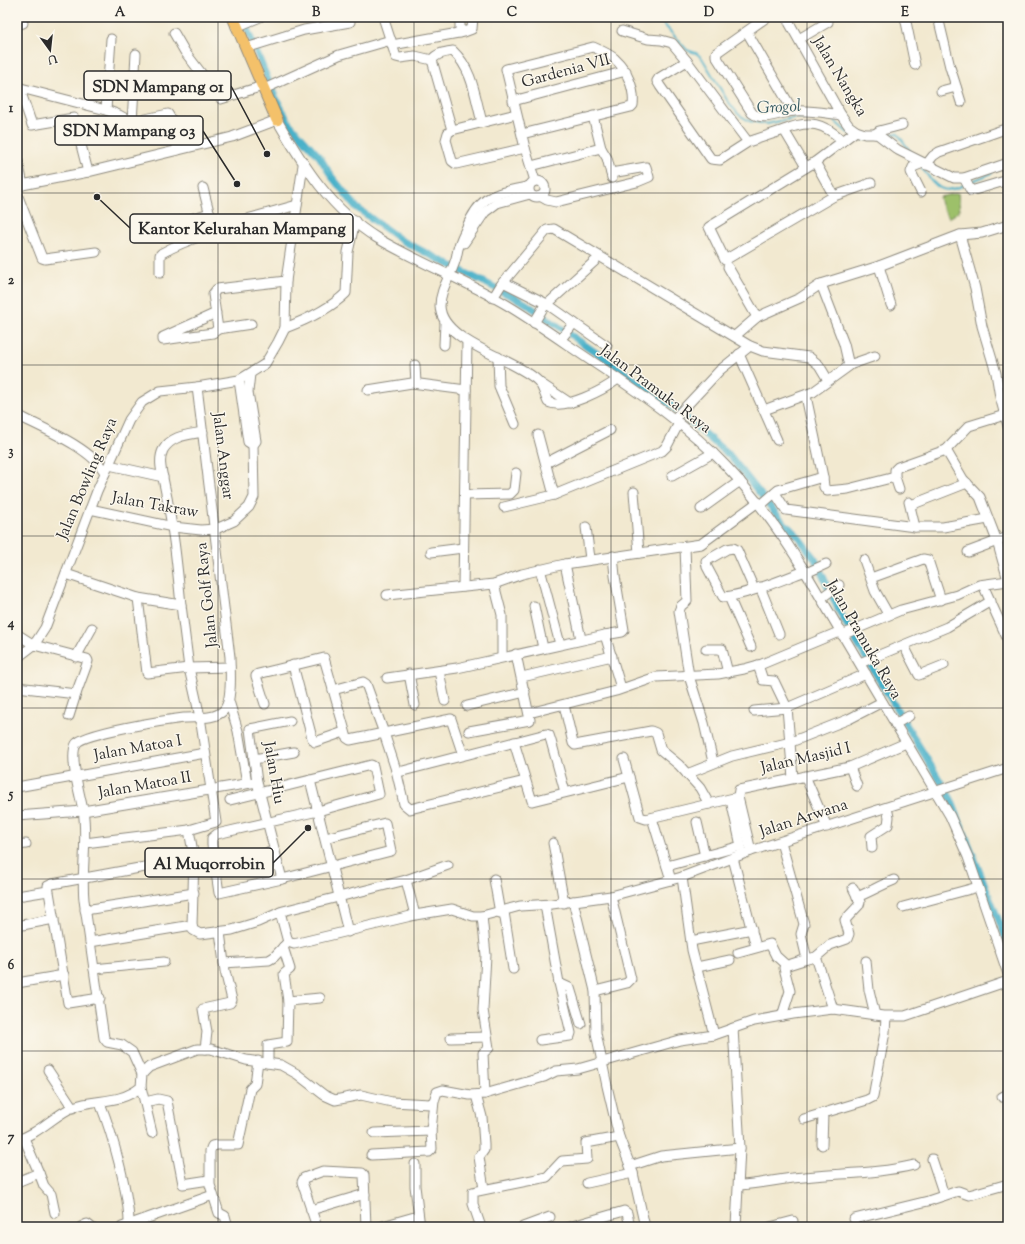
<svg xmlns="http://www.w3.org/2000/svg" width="1025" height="1244" font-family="'Sorts Mill Goudy',serif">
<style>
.green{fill:#9dc06a;stroke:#64764a}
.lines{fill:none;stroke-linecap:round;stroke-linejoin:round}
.stream{stroke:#4ab1c9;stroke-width:2}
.canal{stroke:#4ab1c9;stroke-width:7}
.minor-casing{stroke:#8e8a7e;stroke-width:11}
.major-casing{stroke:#8e8a7e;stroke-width:13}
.minor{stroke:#fff;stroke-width:9}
.major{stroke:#f4c16a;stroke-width:11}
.grid{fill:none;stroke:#2b2b2b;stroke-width:1;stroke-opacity:0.55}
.labels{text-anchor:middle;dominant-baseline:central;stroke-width:3;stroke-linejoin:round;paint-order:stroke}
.street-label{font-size:16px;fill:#2b2b2b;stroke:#fbf7ec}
.water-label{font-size:17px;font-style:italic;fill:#365a62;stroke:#fbf7ec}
.leader{fill:none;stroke:#2b2b2b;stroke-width:1.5}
.callout-dot{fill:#2b2b2b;stroke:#fbf7ec;stroke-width:1.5}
.callout{fill:#fbf7ec;stroke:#2b2b2b;stroke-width:1.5}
.callout-label{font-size:17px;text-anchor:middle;font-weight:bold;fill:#2b2b2b}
.neatline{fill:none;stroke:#2b2b2b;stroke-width:1.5}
.grid-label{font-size:13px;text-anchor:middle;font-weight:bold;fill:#2b2b2b}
</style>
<rect width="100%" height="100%" fill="#fbf7ec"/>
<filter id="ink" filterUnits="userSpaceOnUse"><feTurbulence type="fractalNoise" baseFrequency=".025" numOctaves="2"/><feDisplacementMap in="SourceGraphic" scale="8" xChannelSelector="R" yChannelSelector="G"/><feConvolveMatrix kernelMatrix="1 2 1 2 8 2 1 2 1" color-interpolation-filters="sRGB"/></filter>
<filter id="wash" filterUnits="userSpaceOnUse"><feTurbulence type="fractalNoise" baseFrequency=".012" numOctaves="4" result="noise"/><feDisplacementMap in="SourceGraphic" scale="16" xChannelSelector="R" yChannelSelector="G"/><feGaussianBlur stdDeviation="0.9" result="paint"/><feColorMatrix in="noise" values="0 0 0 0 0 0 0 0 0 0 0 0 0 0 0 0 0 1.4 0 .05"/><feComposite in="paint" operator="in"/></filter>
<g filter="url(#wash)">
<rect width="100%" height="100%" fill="#f2e9d0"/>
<polygon class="green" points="958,193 960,210 949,218 941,205 939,197"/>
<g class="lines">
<g class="stream">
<polyline points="634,17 637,21 652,17 659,19 687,50 696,53 702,58 727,100 738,114 749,121 767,124 793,118 831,118 848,133"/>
<polyline points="884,136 897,133 910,151"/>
<polyline points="853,137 864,140 876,138"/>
<path d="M922,168C936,187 941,196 964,185"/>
<polyline points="970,182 992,173"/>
</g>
<polyline class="canal" points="242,17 274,94 289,123 319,156 332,177 357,208 401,240 525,303 671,405 730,456 782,521 796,534 815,559 839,611 860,648 951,799 1008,944"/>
</g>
</g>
<g filter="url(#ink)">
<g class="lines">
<defs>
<g id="minor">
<polyline points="383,17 396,57 400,58 415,56 432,60"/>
<polyline points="460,17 460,33"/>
<path d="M767,17L716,53V56L752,113C763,122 782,112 794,111C811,110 825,113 841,115"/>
<polyline points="786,17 841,115 849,126 856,131 865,134 877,134 898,150 954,178 964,178 1008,163"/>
<polyline points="905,17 915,65"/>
<polyline points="938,17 950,67 961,102"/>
<polyline points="17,25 23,23"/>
<polyline points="236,27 260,17"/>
<polyline points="622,31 648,39 661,40 672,43 687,61"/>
<polyline points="747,32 793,111"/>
<polyline points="174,33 185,52 221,99 263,86"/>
<polyline points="799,39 828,22"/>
<polyline points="392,45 464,32 472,29 473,17"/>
<polyline points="246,48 304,30 350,22"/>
<polyline points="17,87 106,110 119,115 132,122 168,114 171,119 178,150"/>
<polyline points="19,87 32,125 74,118 88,172"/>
<polyline points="264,89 339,55 391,40"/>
<polyline points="941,91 956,87"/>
<polyline points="513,101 626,71"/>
<polyline points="106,110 111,39"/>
<polyline points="516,114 452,130 448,133 446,140 452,161 456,164 525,148"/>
<polyline points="593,116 601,148"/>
<polyline points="132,122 136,54"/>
<path d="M452,130L432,60C436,53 446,52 453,51C473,70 475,97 482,122"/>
<path d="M784,130C809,119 824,123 843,141"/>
<polyline points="856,131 815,162 709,227 725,260 834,196 871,183"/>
<path d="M522,134L631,107L633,105C635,89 627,70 615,59C610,54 600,50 593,47L506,69L525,148L535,181"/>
<polyline points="875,134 879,131 902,125"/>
<polyline points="748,142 687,61 659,78 657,81 660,86 711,159 720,160 748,142 784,130 806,167"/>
<polyline points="17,157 23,185"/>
<polyline points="815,162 834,196"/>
<polyline points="926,165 933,156 939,152 1008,128"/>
<polyline points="531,166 601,148 607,158 612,178"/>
<polyline points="964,178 971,191 1008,180"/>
<circle cx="537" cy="189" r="8"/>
<path d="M17,186L88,172L232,137L277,120C303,165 331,210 377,238C419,263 465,280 507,305C540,325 570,347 602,368C645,397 689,427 725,465C757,498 782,534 806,573L950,816L968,857L1008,974"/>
<path d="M529,186C494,195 481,193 466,229C462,237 458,245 457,254C454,272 440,287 440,306C441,342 514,358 538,381C543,386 545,396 548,402C565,411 605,389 618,379"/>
<polyline points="203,188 213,227 215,228 297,205"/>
<polyline points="921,192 911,172 913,167 923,163"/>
<polyline points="17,194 42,258 45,259 96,252"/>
<polyline points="540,196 547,200 556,202 637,182 649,177 646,167 611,173"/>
<polyline points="160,233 187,220 210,213"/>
<polyline points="960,235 975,288 982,326 996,373 1000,397 1008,426"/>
<polyline points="464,243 485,212 497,203 530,194"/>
<polyline points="879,266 891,305"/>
<polyline points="728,267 757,317"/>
<path d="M160,273V255L162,253C186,240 219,228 247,228C263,228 278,231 293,233"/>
<polyline points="503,282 547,304 607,346"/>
<polyline points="493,298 501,285 547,230 554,229 750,346 763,351 809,357 819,365 828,380"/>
<polyline points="216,313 163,337 163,340 213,333 218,329 213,294 217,289 286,281"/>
<polyline points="534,323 543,308 595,261"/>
<path d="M285,328C306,320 330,309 346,293L348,252L355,221"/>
<polyline points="218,329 251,324"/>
<polyline points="735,336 757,317 800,298 821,284 879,266 960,235 982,233 1008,225"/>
<polyline points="561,339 574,323"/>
<polyline points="444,345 445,323"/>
<polyline points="739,354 777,440"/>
<polyline points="498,357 499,386 515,424"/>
<polyline points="415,365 416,383"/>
<polyline points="849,365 875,356"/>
<polyline points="239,380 248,442 253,445"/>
<polyline points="540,383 570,403"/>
<polyline points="368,390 412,383 466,390"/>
<polyline points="764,410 813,392 849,366 844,344 821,284"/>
<path d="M17,415C42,428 92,448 105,473"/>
<polyline points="674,419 720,370 750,346"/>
<polyline points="538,435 554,495"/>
<polyline points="946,450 963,479 980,497 997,541 1008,580"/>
<polyline points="546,463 610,430"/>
<polyline points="109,465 163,477"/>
<polyline points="672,476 713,453"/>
<polyline points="823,477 824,487 827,491 848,489 895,477"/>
<polyline points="899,489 895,477 895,470 898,467 946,450 969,426 1008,414"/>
<polyline points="634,492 639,553"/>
<polyline points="775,493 786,510 915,527 943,527 988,519"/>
<polyline points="465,495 510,494 514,490 516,473"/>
<polyline points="909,502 915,527"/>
<polyline points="761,505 778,490 823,477 806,396"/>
<polyline points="911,505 967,483"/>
<polyline points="504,507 554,495 662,451 667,446 679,423"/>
<polyline points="90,509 173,527 201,530 216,529 234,521 249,507 254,497 253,445 256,441 248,392 250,374"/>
<polyline points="701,509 740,481"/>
<polyline points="586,527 590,559"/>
<polyline points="685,547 687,601 681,606 679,611 689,676 704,723 713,762"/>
<polyline points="431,552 463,548"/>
<polyline points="968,552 1008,537"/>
<polyline points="864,560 875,591 888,614"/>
<polyline points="565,564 581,639"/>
<polyline points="540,569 560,644"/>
<polyline points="806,573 826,564"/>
<polyline points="66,574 138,598 181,605 189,668 200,717 216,822 189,830 85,843"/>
<polyline points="871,578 923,559 928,560 941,600"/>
<polyline points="494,584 502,615 502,657"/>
<polyline points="983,585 1008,640"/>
<polyline points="463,587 467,341"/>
<polyline points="760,587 779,634"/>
<path d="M754,589L737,550L733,548L727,549L706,561L707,567L723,597C744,596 784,579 805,571"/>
<polyline points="387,595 494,584 522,574 565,564 701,544 758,502"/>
<polyline points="729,597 751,647"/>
<polyline points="138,598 147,673 189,668 230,667"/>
<polyline points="821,598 839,585"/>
<path d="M181,605C177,564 173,524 164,483C162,473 158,460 163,450C172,435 188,435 203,432"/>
<polyline points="534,606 543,648"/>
<polyline points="17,634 34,645 87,659 88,661 76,694 17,687"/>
<polyline points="605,635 622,632 624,630 615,576 613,556"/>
<polyline points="842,635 901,610 957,595 979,585 1008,581"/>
<polyline points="904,646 919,675 944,665"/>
<polyline points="706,649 722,649 728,673"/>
<polyline points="76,657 92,628"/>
<polyline points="17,658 34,645 45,628 97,491 129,420 142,402 160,391 197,387 239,380 265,364 278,342 285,328 286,281 303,165"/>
<polyline points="860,663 947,627 991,601"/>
<polyline points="293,665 312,738 315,742 344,732"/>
<polyline points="758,665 763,680 774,681 787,708 793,778"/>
<polyline points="439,671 445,701"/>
<polyline points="409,674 415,705"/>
<polyline points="522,677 612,656"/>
<polyline points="387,678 457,668 605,635 621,688"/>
<polyline points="333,690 363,682 366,684 384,733 451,719 463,755"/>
<polyline points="229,701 238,731 247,783"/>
<polyline points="265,704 256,676 258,674 324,658 347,738 350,740 384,733 396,770 399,772 546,734 549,735 551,741 565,792"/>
<polyline points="564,705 573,743 575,745 651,731 656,733 661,750 679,765 700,788 709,804"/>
<polyline points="467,706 525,692"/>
<polyline points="754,711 787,708 866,674"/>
<polyline points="529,713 616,691 656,677 718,674 744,669 762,664 841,631"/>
<polyline points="69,716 76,694"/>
<polyline points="895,724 909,716"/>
<polyline points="469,731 530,720 516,654"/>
<polyline points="514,742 532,801 629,777 640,817 646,819 738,797"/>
<polyline points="254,759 294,752"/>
<polyline points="624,759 629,777"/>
<polyline points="850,767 857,786"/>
<polyline points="396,770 404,804 410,809 525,781"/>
<polyline points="687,774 732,756 791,742 849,719 882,702"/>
<polyline points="805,776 827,827"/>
<polyline points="310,780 348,932"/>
<polyline points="17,787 205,753"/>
<polyline points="230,800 371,765 373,766 379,794 318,811 217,834 212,838 212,845 219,893 282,879 391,851 385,823 325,838"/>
<polyline points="17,816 83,811 257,782"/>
<polyline points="652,818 671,880"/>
<polyline points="697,822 705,856"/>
<polyline points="781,842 804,924 801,934 807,959 785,966 784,968 790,991 782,1016"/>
<polyline points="553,843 564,903"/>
<polyline points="17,845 26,844"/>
<polyline points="872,848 871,836 888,825 889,817 887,808"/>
<polyline points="751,851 738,797 739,790 850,767 906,743"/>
<polyline points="733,858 756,947"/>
<polyline points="215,866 275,851"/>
<polyline points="667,866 741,846 732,805"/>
<polyline points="682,877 692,950 714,1035"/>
<polyline points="282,879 257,782 250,729 290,721"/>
<polyline points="494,879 500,913"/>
<polyline points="406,880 415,915"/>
<polyline points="17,896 48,891"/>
<path d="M857,897C870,892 881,885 894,880"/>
<polyline points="573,901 595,991 596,1033 607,1086 619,1137 633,1173 645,1227"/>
<polyline points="903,907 978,887"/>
<polyline points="85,910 194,893"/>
<polyline points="280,912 288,942 294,944 415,915 452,909 473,916 482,916 520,906 552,904 611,896 682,877 751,851 1008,768"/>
<polyline points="504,912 513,969"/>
<polyline points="482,916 486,955 483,1010 489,1048 483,1053 485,1094"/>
<polyline points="192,925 193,930 200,934 232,930 258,922 283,911 406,880 448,865"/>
<polyline points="17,926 54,919"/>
<polyline points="691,941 752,929"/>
<polyline points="90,942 192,925 194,858 189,830"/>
<polyline points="283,947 290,969 284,974 288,1001 320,998"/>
<polyline points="738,953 770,944 776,956 786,965"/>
<polyline points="816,957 833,1009"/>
<polyline points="807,959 816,957 830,945 847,939 849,934 845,920 859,905 860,902 853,888"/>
<polyline points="866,961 869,990 875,1015"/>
<polyline points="224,963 269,960 274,957 286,944"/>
<polyline points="697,967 730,960"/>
<polyline points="94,969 164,962"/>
<polyline points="17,983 64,975"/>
<polyline points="559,983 570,988 581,1024"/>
<polyline points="595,991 627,983 631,979 611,896"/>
<polyline points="100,998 68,1003 48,886 52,884 194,858"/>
<polyline points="17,1016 17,1017"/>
<polyline points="733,1028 740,1148 736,1227"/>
<polyline points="451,1038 487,1037"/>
<polyline points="540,1040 570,1036 571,1033 559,983 545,905"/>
<polyline points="205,1049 207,1032 203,1009 230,1003 232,1000 225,971 220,932"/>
<polyline points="268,1063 268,1045 287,1042 288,1001"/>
<polyline points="48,1070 73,1108"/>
<polyline points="142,1074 149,1067 197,1049 211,1049 246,1060 281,1065 297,1074 324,1095 335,1100 361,1095 392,1102 430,1104 434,1101 437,1092 443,1090 470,1095 485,1094 544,1077 556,1071 578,1069 680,1040 714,1035 754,1021 793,1014 833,1009 883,1016 905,1016 1008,981"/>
<polyline points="141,1087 152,1133"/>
<polyline points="476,1095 482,1117 484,1144 484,1150 479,1157 484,1189"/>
<polyline points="1002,1097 1008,1094"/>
<polyline points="145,1102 158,1099 167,1101 183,1184 209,1180"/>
<path d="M100,1103C112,1133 130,1195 129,1227"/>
<polyline points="804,1119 867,1100 873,1097 885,1032 886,1017"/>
<polyline points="374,1133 431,1131 434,1101"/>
<path d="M17,1140C40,1133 53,1116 73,1107C96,1098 119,1105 141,1087L142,1074L132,1052L122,1045L107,1042L104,1038L84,900C81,870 88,839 83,810C80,795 69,757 76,744C82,733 167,720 184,718C196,717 215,720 224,710C233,700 230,670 230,657L197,387"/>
<polyline points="822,1145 823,1113"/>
<polyline points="371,1155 429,1152 432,1149 431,1131"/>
<polyline points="932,1159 944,1195"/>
<polyline points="415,1164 415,1186 420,1227"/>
<polyline points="630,1166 661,1156 740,1148"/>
<polyline points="39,1173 44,1186 51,1194 55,1213"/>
<polyline points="17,1182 39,1173 24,1138"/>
<polyline points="587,1183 633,1173"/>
<path d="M740,1185C762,1184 782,1178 804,1177C841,1173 877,1174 914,1165"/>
<polyline points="311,1210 365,1194"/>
<polyline points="854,1219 928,1201 958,1191 969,1195 1008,1184"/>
<polyline points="81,1227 87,1224 91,1227"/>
<polyline points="122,1227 213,1195"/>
<polyline points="228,1227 225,1216 219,1213 210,1185 210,1151 212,1146 217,1145 238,1145 250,1089 255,1084 258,1061"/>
<polyline points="317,1227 302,1182 304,1178 323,1171 362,1173 364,1175 366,1227"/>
<polyline points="379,1227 418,1216"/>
<polyline points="481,1227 473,1204 473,1192 547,1177 562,1161 587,1159 586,1143 619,1137"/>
<polyline points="523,1227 550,1217"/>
<polyline points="569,1227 624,1211 627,1213 630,1227"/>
<polyline points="770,1227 793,1221"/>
</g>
<polyline id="major" points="233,17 277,120"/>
</defs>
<use href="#minor" class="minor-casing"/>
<use href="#major" class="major-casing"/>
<use href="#minor" class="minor"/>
<use href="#major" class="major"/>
</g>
</g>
<path class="grid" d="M218,17V1227M414,17V1227M611,17V1227M807,17V1227M17,193H1008M17,365H1008M17,536H1008M17,708H1008M17,879H1008M17,1051H1008"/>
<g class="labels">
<g class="street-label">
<text transform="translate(566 72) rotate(-15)">Gardenia VII</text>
<text transform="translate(839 77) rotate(59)">Jalan Nangka</text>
<text transform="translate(655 390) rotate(37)">Jalan Pramuka Raya</text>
<text transform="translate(222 456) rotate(83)">Jalan Anggar</text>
<text transform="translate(88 479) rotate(-67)">Jalan Bowling Raya</text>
<text transform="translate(155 506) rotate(10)">Jalan Takraw</text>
<text transform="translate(208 595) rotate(-96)">Jalan Golf Raya</text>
<text transform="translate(863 640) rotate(60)">Jalan Pramuka Raya</text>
<text transform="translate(138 749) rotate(-10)">Jalan Matoa I</text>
<text transform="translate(806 759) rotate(-13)">Jalan Masjid I</text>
<text transform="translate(273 773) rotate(80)">Jalan Hiu</text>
<text transform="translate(145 786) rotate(-10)">Jalan Matoa II</text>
<text transform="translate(804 819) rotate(-18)">Jalan Arwana</text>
</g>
<g class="water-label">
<text transform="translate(779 108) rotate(-3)">Grogol</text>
</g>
</g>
<path class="leader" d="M267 154L231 86M237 184L203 131M97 197L130 228M308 828L273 863"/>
<g class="callout-dot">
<circle cx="267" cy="154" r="4"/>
<circle cx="237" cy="184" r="4"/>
<circle cx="97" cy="197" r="4"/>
<circle cx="308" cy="828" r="4"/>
</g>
<g class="callout">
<rect x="84" y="71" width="147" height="29" rx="4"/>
<rect x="55" y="116" width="148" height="29" rx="4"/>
<rect x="130" y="214" width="223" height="29" rx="4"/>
<rect x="145" y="848" width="128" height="29" rx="4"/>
</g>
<g class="callout-label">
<text x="158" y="92">SDN Mampang 01</text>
<text x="129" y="136">SDN Mampang 03</text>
<text x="242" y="234">Kantor Kelurahan Mampang</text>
<text x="209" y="869">Al Muqorrobin</text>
</g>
<rect width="1025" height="1244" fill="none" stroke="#fbf7ec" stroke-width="44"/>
<g transform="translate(50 50) rotate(165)" stroke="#fbf7ec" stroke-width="3" paint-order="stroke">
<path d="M0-3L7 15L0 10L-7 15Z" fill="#2b2b2b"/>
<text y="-6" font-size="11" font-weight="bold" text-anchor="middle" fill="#2b2b2b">U</text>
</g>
<rect x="22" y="22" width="981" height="1200" class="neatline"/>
<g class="grid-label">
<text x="120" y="16">A</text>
<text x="316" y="16">B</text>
<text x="512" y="16">C</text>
<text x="709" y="16">D</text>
<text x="905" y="16">E</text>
<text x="11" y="112">1</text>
<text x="11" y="284">2</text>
<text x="11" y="455">3</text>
<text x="11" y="627">4</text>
<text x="11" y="798">5</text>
<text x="11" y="969">6</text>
<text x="11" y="1141">7</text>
</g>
</svg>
